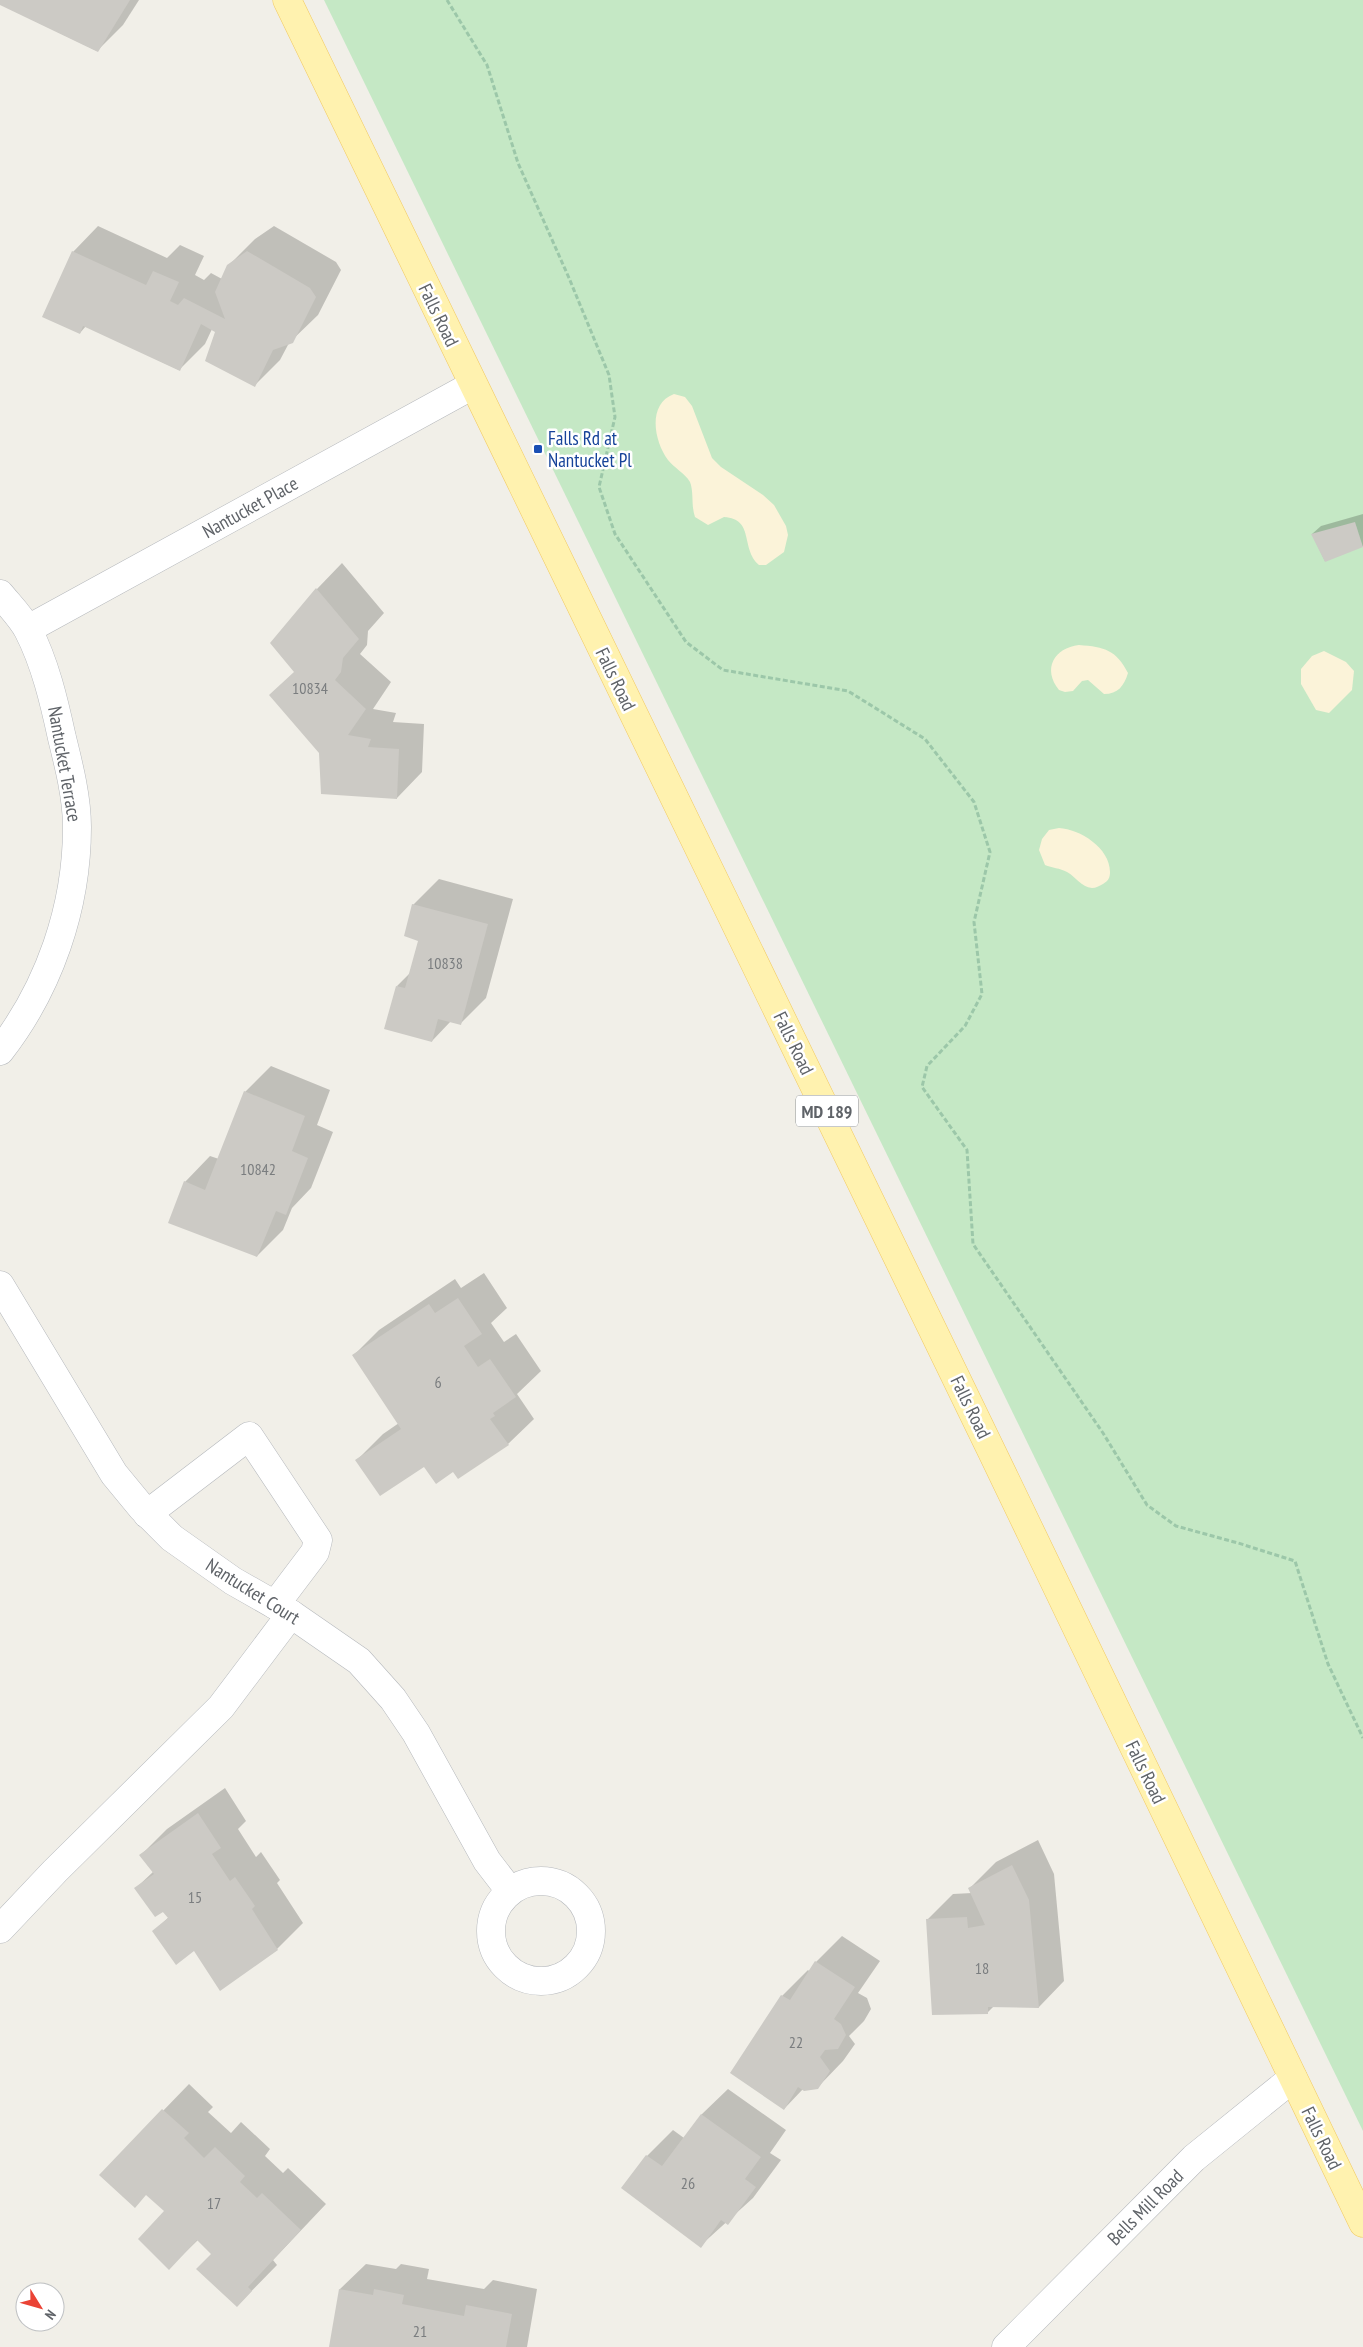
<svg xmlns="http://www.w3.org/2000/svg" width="1363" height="2347" font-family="'PT Sans Narrow',sans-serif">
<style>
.green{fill:#c5e8c5}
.sand{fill:#fbf3d9}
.shadow{fill:#0003}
.building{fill:#cccac5}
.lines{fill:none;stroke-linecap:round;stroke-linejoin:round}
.minor-casing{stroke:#b5b8bc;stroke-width:29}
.major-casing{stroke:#f2c960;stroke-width:29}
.path{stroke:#9cc7a9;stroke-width:3;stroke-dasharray:5 2.5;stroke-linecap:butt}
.minor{stroke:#fff;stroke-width:28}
.major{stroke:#fff2af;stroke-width:28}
.transit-dot{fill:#1a4fb4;stroke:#fff;stroke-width:2}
.labels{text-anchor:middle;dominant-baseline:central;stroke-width:5;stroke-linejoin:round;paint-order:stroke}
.number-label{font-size:16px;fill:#7a7d7f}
.shield{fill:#fff;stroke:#8f9295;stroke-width:1}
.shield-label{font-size:18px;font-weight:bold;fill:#5f6368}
.street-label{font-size:19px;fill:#5f6368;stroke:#fff}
.transit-label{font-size:19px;fill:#164399;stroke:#fff;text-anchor:start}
</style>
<rect width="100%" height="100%" fill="#f1efe8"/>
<polygon class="green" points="324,0 1363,0 1363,2131"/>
<g class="sand">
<path d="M674,394L685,397L692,406L712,458L721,467L763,495L774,505L786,526L788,535L784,552L766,565H759C740,548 755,519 724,517L708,525L695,517C691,506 694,492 690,482C685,473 674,468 668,460C654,441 647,404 674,394Z"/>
<path d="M1079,645C1105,647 1116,650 1128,673C1124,686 1118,694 1104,694L1088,680L1082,681L1073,691L1065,692L1059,690C1042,669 1054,648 1079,645Z"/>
<polygon points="1324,651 1346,662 1354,671 1352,690 1329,713 1316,710 1301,684 1301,669 1312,656"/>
<path d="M1059,828C1080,829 1110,848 1110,872C1110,878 1108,881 1103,884C1099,886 1096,888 1092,888C1081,887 1076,877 1067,872C1060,868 1052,868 1045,865L1039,850L1042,839L1049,830Z"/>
</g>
<g class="shadow">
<polygon points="0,0 139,0 123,25 97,51 0,4"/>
<polygon points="98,226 167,258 180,245 204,256 195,275 204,280 211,273 222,279 228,266 255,239 274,226 336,262 341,270 318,315 289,343 280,360 255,385 216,331 212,329 205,344 179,370 86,326 80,333 73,252"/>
<polygon points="1363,514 1363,546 1325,561 1312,534 1321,526"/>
<polygon points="342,563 384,613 368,631 367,645 360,654 391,682 373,709 396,713 393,722 424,724 422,772 397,798 320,753 295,671 272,643 317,589"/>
<polygon points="439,879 513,899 486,998 460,1024 451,1021 432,1041 397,986 410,973 419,940 413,905"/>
<polygon points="271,1066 330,1090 317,1125 333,1132 311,1188 292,1208 283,1230 257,1256 185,1182 210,1156 219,1159 245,1092"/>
<polygon points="484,1273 507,1308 491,1323 504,1342 516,1334 541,1371 517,1394 534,1419 508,1444 453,1470 425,1465 357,1460 383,1434 399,1423 354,1355 379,1330 455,1279 461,1288"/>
<polygon points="225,1788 246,1821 238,1829 256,1857 261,1852 280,1880 277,1883 303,1923 277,1949 194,1949 154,1931 169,1917 136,1888 154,1871 141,1855 167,1829"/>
<polygon points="1038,1840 1054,1874 1064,1981 1039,2007 994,2006 987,2013 927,1920 953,1894 972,1893 970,1888 996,1862"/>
<polygon points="842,1936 880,1961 858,1993 867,1998 871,2009 864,2021 849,2036 855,2044 843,2061 817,2088 803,2089 784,2109 782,1996 808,1970 810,1972 816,1962"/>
<polygon points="189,2084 213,2107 208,2112 231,2133 241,2122 270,2149 265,2156 283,2173 288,2168 326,2204 273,2260 277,2265 237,2306 213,2254 198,2240 169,2268 166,2211 147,2194 101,2175"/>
<polygon points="728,2089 786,2130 770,2153 781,2160 753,2198 700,2246 623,2188 647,2156 673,2130 684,2138 702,2114"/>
<polygon points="366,2264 396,2269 401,2264 429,2269 427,2279 484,2289 493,2280 537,2289 527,2347 330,2347 340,2289"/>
</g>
<g class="building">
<polygon points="0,0 130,0 98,52 0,5"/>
<polygon points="72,251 146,285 153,271 179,282 170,301 178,305 184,298 225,319 215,292 227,265 247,251 310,288 316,297 293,343 273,350 255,387 205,361 215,332 201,324 180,371 83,326 80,334 42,317"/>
<polygon points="1355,522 1363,547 1325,562 1311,534"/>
<polygon points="316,588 359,639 343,658 341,672 335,680 366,709 348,735 371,739 368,747 399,749 397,799 321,794 319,753 269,695 294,672 270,643"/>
<polygon points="412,904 488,924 461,1025 438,1019 432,1042 384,1029 396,986 405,988 418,941 404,936"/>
<polygon points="244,1091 305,1116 292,1151 308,1158 286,1215 276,1211 257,1257 168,1223 184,1181 205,1190"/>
<polygon points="458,1298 482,1334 464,1346 478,1367 490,1359 516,1397 493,1413 495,1416 490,1419 509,1445 458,1479 453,1472 436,1484 424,1467 380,1496 355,1460 401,1429 352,1355 429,1304 435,1313"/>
<polygon points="198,1813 221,1848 212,1854 230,1881 235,1877 255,1906 252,1909 278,1950 220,1991 194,1951 176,1965 152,1931 168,1918 163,1912 155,1917 134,1888 154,1874 139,1855"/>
<polygon points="1012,1865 1029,1900 1039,2008 988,2007 988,2014 932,2015 926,1919 967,1917 968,1928 985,1925 968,1888"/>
<polygon points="815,1961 855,1987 834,2019 841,2024 846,2035 838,2049 825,2050 820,2057 830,2071 818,2089 804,2091 798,2087 784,2110 730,2073 781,1995 790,2000"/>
<polygon points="162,2109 189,2133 184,2138 204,2158 215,2147 245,2176 240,2182 257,2198 262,2193 301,2230 248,2287 252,2291 237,2307 196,2269 211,2254 197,2240 169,2270 138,2239 164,2211 146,2195 135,2208 99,2175"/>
<polygon points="701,2114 761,2157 745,2179 756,2187 728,2225 721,2220 701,2248 621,2188 646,2155 662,2166"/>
<polygon points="339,2289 373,2295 374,2289 404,2295 402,2304 464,2316 466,2305 512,2314 506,2347 329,2347"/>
</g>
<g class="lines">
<defs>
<g id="minor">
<path d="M0,594C9,605 21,617 28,630C45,663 54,701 62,738C69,766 77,798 77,827C77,908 49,988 0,1051"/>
<polyline points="28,629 473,385"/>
<polyline points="0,1285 114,1474 142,1508 172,1538 233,1581 291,1614 359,1661 393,1699 416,1733 487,1861 510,1891"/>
<polyline points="147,1514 249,1436 318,1540 315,1552 275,1605"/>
<circle cx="541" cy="1931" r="50"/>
<polyline points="0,1929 55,1871 221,1707 291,1614"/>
<polyline points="1006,2347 1194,2158 1293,2078"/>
</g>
<polyline id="major" points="287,0 992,1452 1363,2223"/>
</defs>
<use href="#minor" class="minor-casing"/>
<use href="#major" class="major-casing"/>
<polyline class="path" points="447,0 487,65 518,163 569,278 609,375 615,417 599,487 615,534 686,642 723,670 848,691 925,739 974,802 990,852 974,922 982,994 965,1026 927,1066 922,1087 967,1150 973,1244 1103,1433 1147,1505 1176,1526 1238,1543 1295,1561 1328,1664 1363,1738"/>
<use href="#minor" class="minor"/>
<use href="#major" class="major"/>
</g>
<rect class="transit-dot" x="533" y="444" width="10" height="10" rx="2.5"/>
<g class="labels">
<g class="number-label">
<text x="310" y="688">10834</text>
<text x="445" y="963">10838</text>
<text x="258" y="1169">10842</text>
<text x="438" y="1382">6</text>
<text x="195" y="1897">15</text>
<text x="982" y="1968">18</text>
<text x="796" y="2042">22</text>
<text x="688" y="2183">26</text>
<text x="214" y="2203">17</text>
<text x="420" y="2331">21</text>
</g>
<rect class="shield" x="796" y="1095.5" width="62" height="31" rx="4"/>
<g class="shield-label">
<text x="827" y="1111">MD 189</text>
</g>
<g class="street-label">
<text transform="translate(439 315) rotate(64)">Falls Road</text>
<text transform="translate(250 507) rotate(-29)">Nantucket Place</text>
<text transform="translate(616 679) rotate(64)">Falls Road</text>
<text transform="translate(65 764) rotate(80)">Nantucket Terrace</text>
<text transform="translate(794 1043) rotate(64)">Falls Road</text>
<text transform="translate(971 1407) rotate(64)">Falls Road</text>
<text transform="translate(253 1591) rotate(32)">Nantucket Court</text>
<text transform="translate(1146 1772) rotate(64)">Falls Road</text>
<text transform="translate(1322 2138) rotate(64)">Falls Road</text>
<text transform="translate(1145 2207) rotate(-45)">Bells Mill Road</text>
</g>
<g class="transit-label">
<text x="548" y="438">Falls Rd at<tspan x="548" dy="22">Nantucket Pl</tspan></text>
</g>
</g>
<g transform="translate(40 2307) rotate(127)"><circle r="24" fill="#ffffff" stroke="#bfc1c3"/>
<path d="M0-4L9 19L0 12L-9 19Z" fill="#ea4335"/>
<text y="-8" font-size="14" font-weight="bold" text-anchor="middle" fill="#5f6368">N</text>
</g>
</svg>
